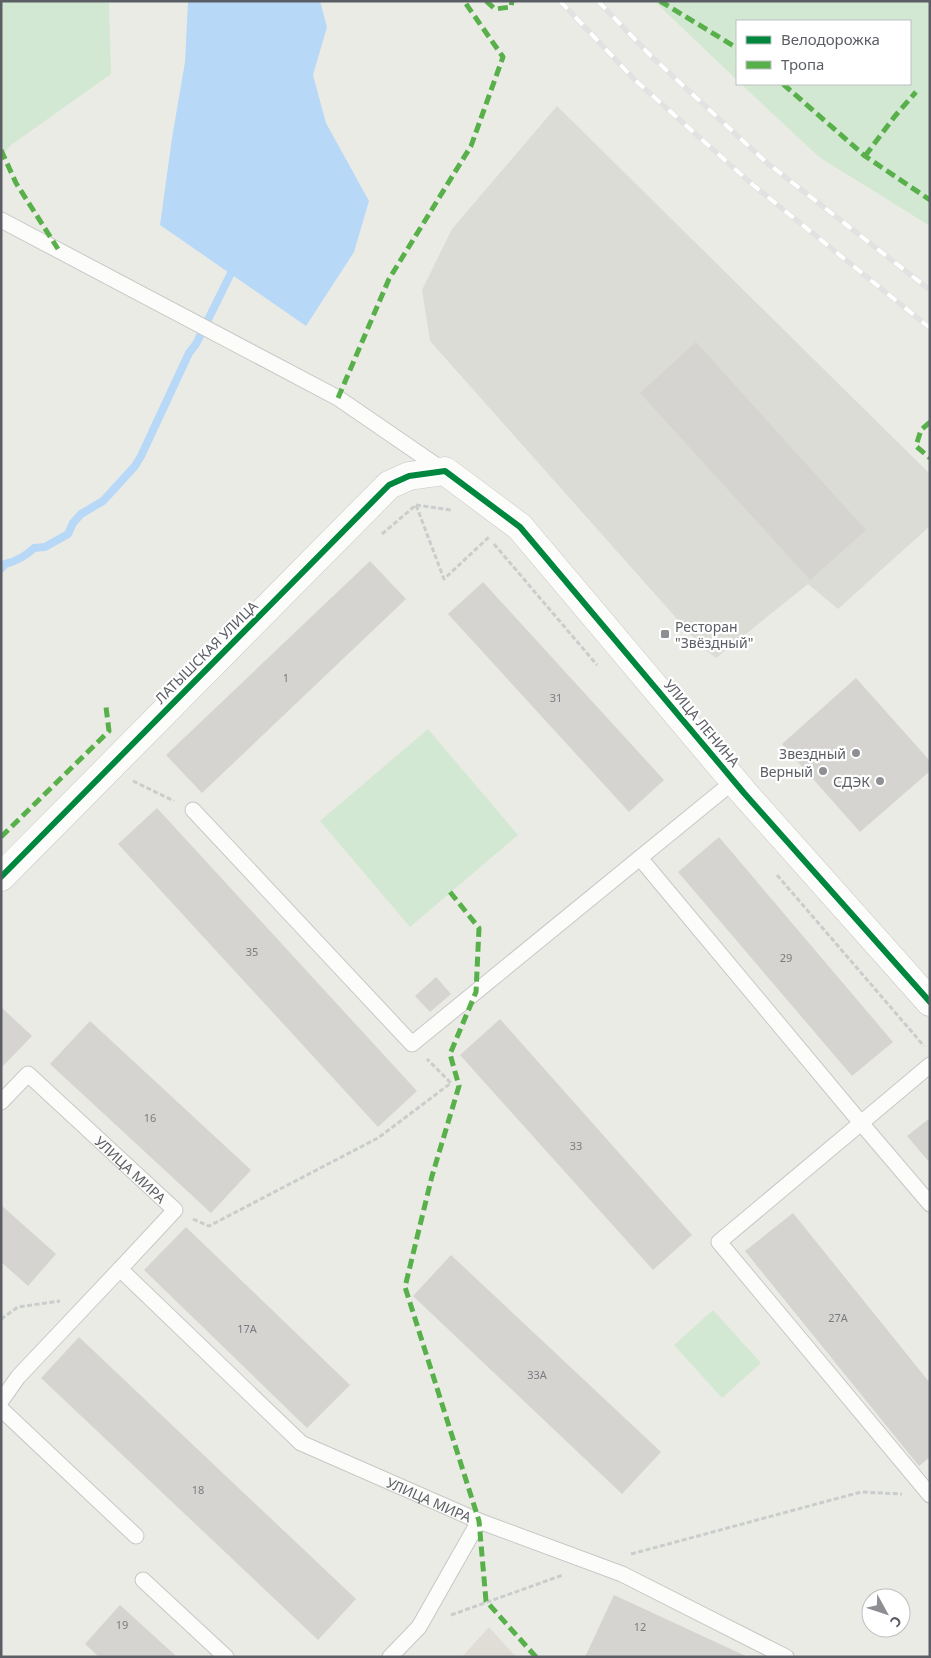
<svg xmlns="http://www.w3.org/2000/svg" width="931" height="1658" font-family="'Noto Sans',sans-serif">
<style>
.industrial{fill:#dcdcd7}
.education{fill:#dfddd5}
.green{fill:#d3e8d2}
.water{fill:#b8d8f7}
.lines{fill:none;stroke-linecap:round;stroke-linejoin:round}
.stream{stroke:#b8d8f7;stroke-width:8}
.building{fill:#d5d4d1}
.service-casing{stroke:#c7c8c6;stroke-width:17}
.tertiary-casing{stroke:#c7c8c6;stroke-width:29}
.path{stroke:#c9cdcb;stroke-width:3;stroke-dasharray:5 2.5;stroke-linecap:butt}
.service{stroke:#fcfcfb;stroke-width:15}
.tertiary{stroke:#fcfcfb;stroke-width:28}
.rail-casing{stroke:#e2e2e2;stroke-width:5.5}
.rail{stroke:#fff;stroke-width:4;stroke-dasharray:11;stroke-linecap:butt}
.quiet{stroke:#58b04a;stroke-width:5;stroke-dasharray:10 5;stroke-linecap:butt}
.cycleway-casing{stroke:#fff;stroke-width:9}
.cycleway{stroke:#00873e;stroke-width:6}
.poi-dot{fill:#8d8f92;stroke:#fff;stroke-width:2}
.labels{text-anchor:middle;dominant-baseline:central;stroke-width:4.5;stroke-linejoin:round;paint-order:stroke}
.number-label{font-size:11px;fill:#7a7c80}
.poi-label{font-size:14px;fill:#5b5e64;stroke:#fff;text-anchor:end}
.street-label{font-size:14px;fill:#5b5e64;stroke:#fff}
</style>
<rect width="100%" height="100%" fill="#ebebe6"/>
<polygon class="industrial" points="557,106 930,474 930,526 838,609 808,584 716,658 702,647 430,341 422,290 452,229"/>
<polygon class="education" points="489,1627 516,1657 462,1657"/>
<g class="green">
<polygon points="1,1 109,1 111,74 11,145 1,157"/>
<polygon points="654,1 930,1 930,226 819,157 741,84 910,84 910,21 737,21 737,80"/>
<polygon points="428,729 518,835 410,927 320,821"/>
<polygon points="713,1310 761,1363 722,1398 674,1345"/>
</g>
<polygon class="water" points="188,1 320,1 327,27 313,75 326,123 369,201 354,252 306,326 160,225 172,138 185,62"/>
<g class="lines">
<path class="stream" d="M1,569L5,564C17,561 25,557 34,548L45,547L68,534L73,523L81,514L103,501L135,466L141,456L189,353L196,344L235,265"/>
</g>
<g class="building">
<polygon points="696,342 866,530 810,580 640,393"/>
<polygon points="370,561 406,599 202,793 166,755"/>
<polygon points="483,582 664,780 629,812 448,614"/>
<polygon points="856,678 930,761 930,771 860,832 782,744"/>
<polygon points="157,808 417,1091 378,1127 118,844"/>
<polygon points="719,837 893,1042 852,1076 678,872"/>
<polygon points="436,977 451,994 430,1012 415,996"/>
<polygon points="1,1007 32,1036 1,1068"/>
<polygon points="500,1019 692,1235 653,1270 460,1055"/>
<polygon points="90,1021 251,1170 211,1213 50,1064"/>
<polygon points="930,1118 930,1163 907,1136"/>
<polygon points="1,1205 56,1254 28,1286 1,1262"/>
<polygon points="793,1213 930,1383 930,1457 919,1466 745,1251"/>
<polygon points="186,1227 350,1385 307,1428 144,1270"/>
<polygon points="451,1255 661,1452 622,1494 413,1296"/>
<polygon points="79,1337 356,1599 318,1640 41,1378"/>
<polygon points="614,1595 748,1657 585,1657"/>
<polygon points="120,1605 177,1657 99,1657 85,1644"/>
</g>
<g class="lines">
<defs>
<g id="service">
<polyline points="1,220 338,398 443,470"/>
<polyline points="193,810 412,1044 734,781"/>
<polyline points="640,858 861,1123 719,1242 930,1495"/>
<polyline points="930,1065 861,1123 930,1204"/>
<path id="s1" d="M1,1102L28,1074L175,1210L120,1269"/>
<path id="s2" d="M1,1401L18,1377L120,1269L301,1443L479,1521L622,1574L786,1657"/>
<polyline points="1,1409 136,1536"/>
<polyline points="143,1580 226,1657"/>
<polyline points="390,1657 419,1627 479,1521"/>
</g>
<polyline id="tertiary" points="1,877 389,485 409,476 445,471 520,527 744,793 930,1002"/>
</defs>
<use href="#service" class="service-casing"/>
<use href="#tertiary" class="tertiary-casing"/>
<g class="path">
<polyline points="416,505 451,510"/>
<polyline points="382,534 416,505 444,579 489,537"/>
<polyline points="494,544 597,665"/>
<polyline points="133,781 174,801"/>
<polyline points="777,875 924,1046"/>
<polyline points="193,1219 209,1226 378,1138 451,1083 427,1059"/>
<polyline points="1,1319 18,1307 60,1301"/>
<polyline points="631,1554 861,1492 902,1494"/>
<polyline points="451,1615 563,1575"/>
</g>
<use href="#service" class="service"/>
<use href="#tertiary" class="tertiary"/>
<defs>
<g id="rail">
<polyline points="560,1 635,80 753,185 930,328"/>
<polyline points="598,1 651,56 766,162 930,290"/>
</g>
</defs>
<use href="#rail" class="rail-casing"/>
<use href="#rail" class="rail"/>
<g class="quiet">
<polyline points="486,1 495,9 511,7 512,1"/>
<polyline points="660,1 737,48"/>
<polyline points="783,84 865,156 930,200"/>
<polyline points="1,150 16,183 58,249"/>
<polyline points="865,156 895,116 916,92"/>
<polyline points="338,398 389,279 471,146 503,57 464,1"/>
<polyline points="930,422 921,430 916,446 930,458"/>
<polyline points="1,837 109,731 106,707"/>
<polyline points="450,892 479,928 476,992 450,1054 459,1086 432,1176 405,1287 479,1521 486,1601 536,1657"/>
</g>
<defs>
<polyline id="cycleway" points="1,877 389,485 409,476 445,471 520,527 744,793 930,1002"/>
</defs>
<use href="#cycleway" class="cycleway-casing"/>
<use href="#cycleway" class="cycleway"/>
</g>
<g class="poi-dot">
<rect x="660" y="629" width="10" height="10" rx="2.5"/>
<circle cx="856" cy="753" r="5"/>
<circle cx="823" cy="771" r="5"/>
<circle cx="880" cy="781" r="5"/>
</g>
<g class="labels">
<g class="number-label">
<text x="286" y="677">1</text>
<text x="556" y="697">31</text>
<text x="252" y="951">35</text>
<text x="786" y="957">29</text>
<text x="150" y="1117">16</text>
<text x="576" y="1145">33</text>
<text x="838" y="1317">27А</text>
<text x="247" y="1328">17А</text>
<text x="537" y="1374">33А</text>
<text x="198" y="1489">18</text>
<text x="122" y="1624">19</text>
<text x="640" y="1626">12</text>
</g>
<g class="poi-label">
<text x="675" y="626" text-anchor="start">Ресторан<tspan x="675" dy="16">"Звёздный"</tspan></text>
<text x="846" y="753">Звездный</text>
<text x="813" y="771">Верный</text>
<text x="870" y="781">СДЭК</text>
</g>
<g class="street-label">
<text transform="translate(206 652) rotate(-45)">ЛАТЫШСКАЯ УЛИЦА</text>
<text transform="translate(702 723) rotate(50)">УЛИЦА ЛЕНИНА</text>
<text stroke="none"><textPath href="#s1" startOffset="179">УЛИЦА МИРА</textPath></text>
<text stroke="none"><textPath href="#s2" startOffset="569">УЛИЦА МИРА</textPath></text>
</g>
</g>
<rect width="931" height="1658" fill="none" stroke="#5b5e64" stroke-width="5"/>
<rect x="736" y="20" width="175" height="65" fill="#ffffff" stroke="#bdbfc1"/>
<rect x="746" y="36" width="25" height="8" fill="#00873e" stroke="#bdbfc1"/>
<text x="781" y="45" font-size="15" fill="#5b5e64">Велодорожка</text>
<rect x="746" y="61" width="25" height="8" fill="#58b04a" stroke="#bdbfc1"/>
<text x="781" y="70" font-size="15" fill="#5b5e64">Тропа</text>
<g transform="translate(886 1613) rotate(130)"><circle r="24" fill="#ffffff" stroke="#bdbfc1"/>
<path d="M0-4L9 19L0 12L-9 19Z" fill="#8d8f92"/>
<text y="-8" font-size="14" font-weight="bold" text-anchor="middle" fill="#5b5e64">С</text>
</g>
</svg>
